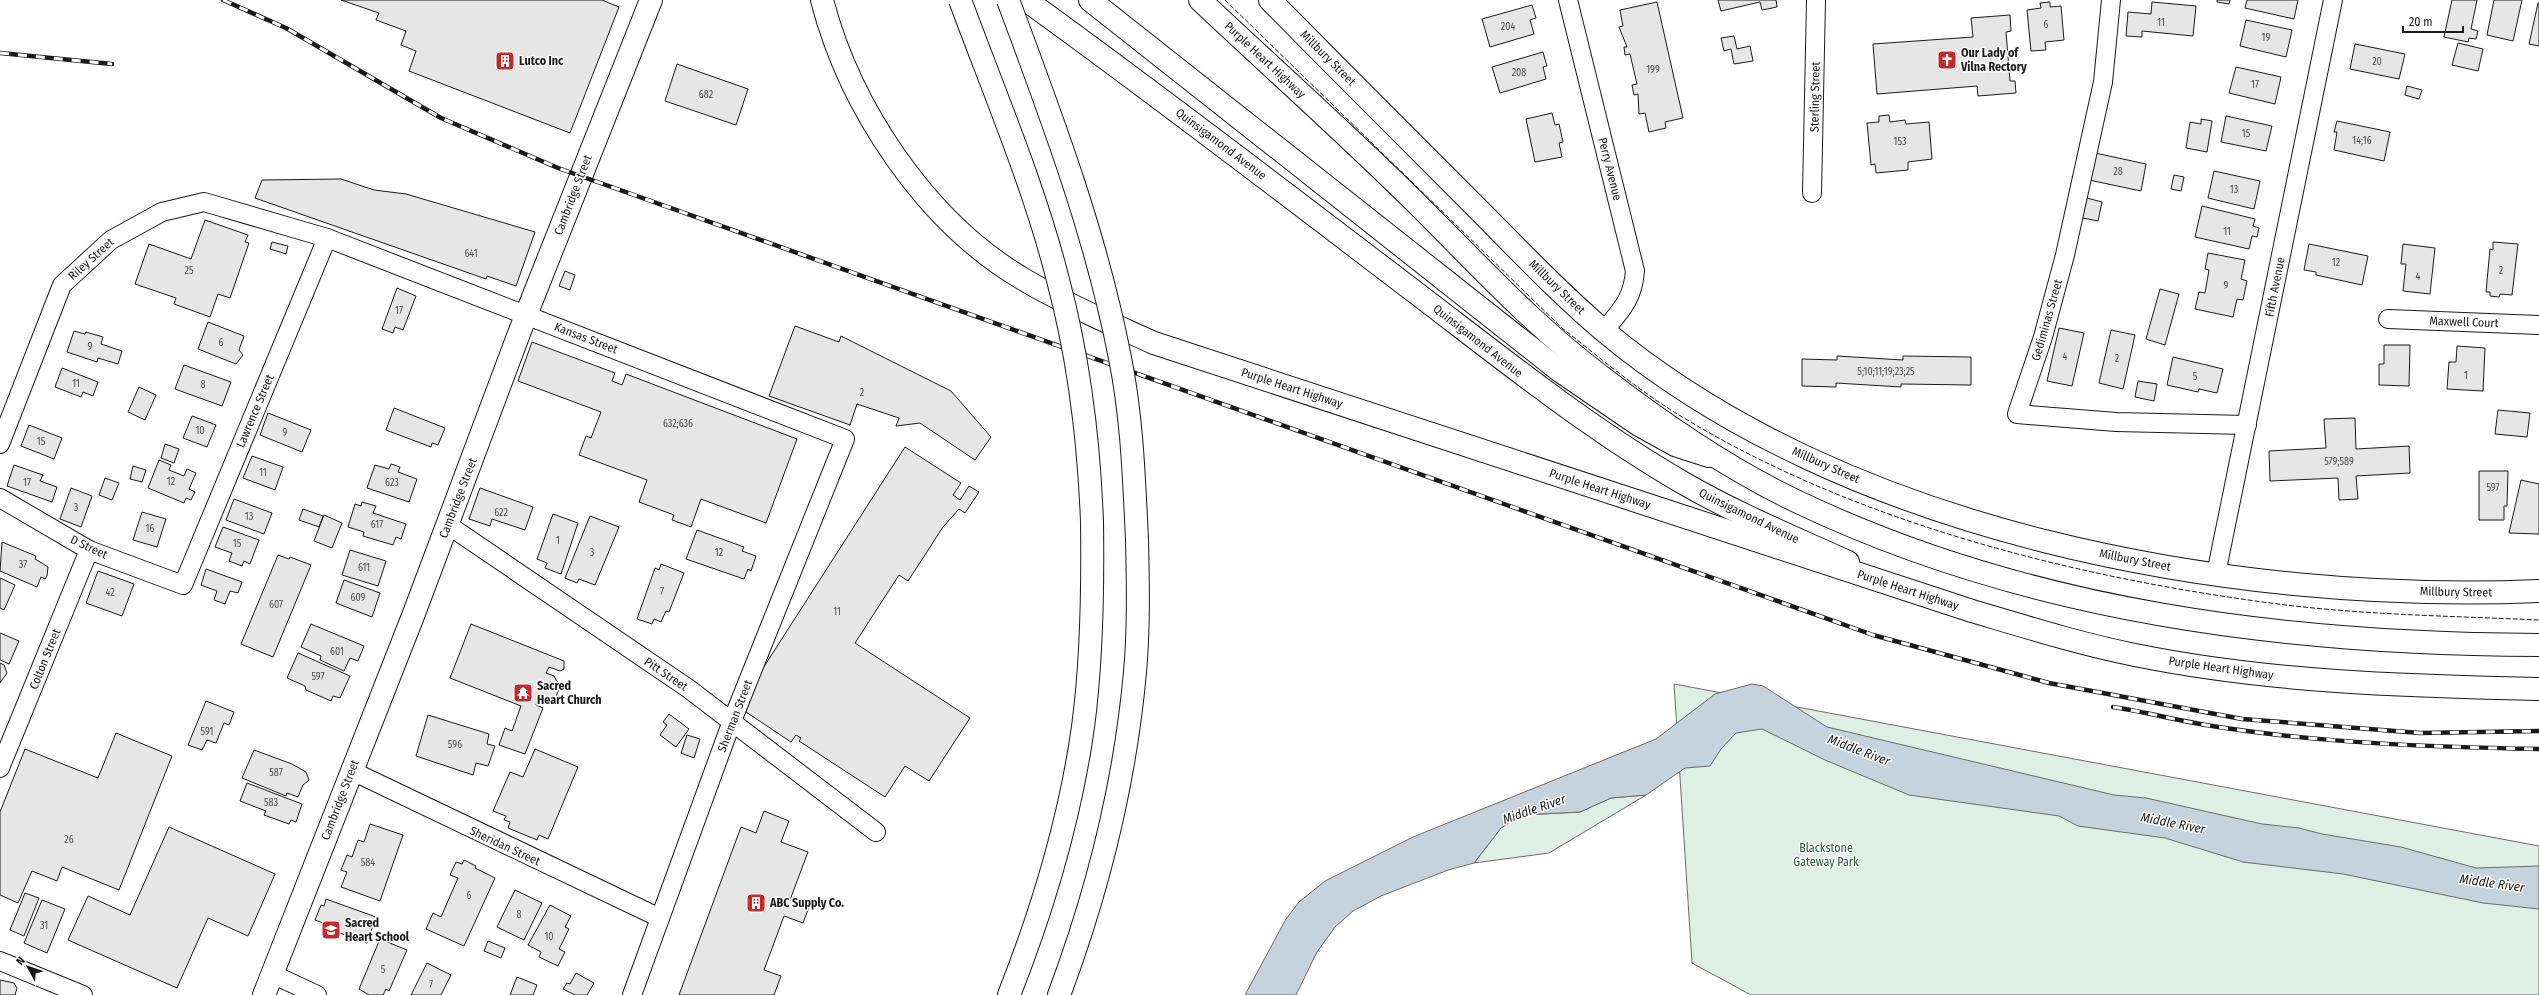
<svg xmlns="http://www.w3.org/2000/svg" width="2539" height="995" font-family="'Fira Sans Condensed',sans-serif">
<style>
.green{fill:#e0efe3;stroke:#6a6a6a}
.water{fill:#c6d2dc;stroke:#6a6a6a}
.building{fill:#e6e6e6;stroke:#1a1a1a}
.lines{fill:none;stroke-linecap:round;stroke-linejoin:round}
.minor-casing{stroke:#1a1a1a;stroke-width:20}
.secondary-casing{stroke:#1a1a1a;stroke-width:24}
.primary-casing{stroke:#1a1a1a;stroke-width:24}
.motorway-casing{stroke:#1a1a1a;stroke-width:24}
.minor{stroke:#fff;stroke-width:18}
.secondary{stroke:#fff;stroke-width:22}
.primary{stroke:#fff;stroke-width:22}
.motorway{stroke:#fff;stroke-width:22}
.rail-casing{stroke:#1a1a1a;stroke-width:4.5}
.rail{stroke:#fff;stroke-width:3;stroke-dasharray:9;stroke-linecap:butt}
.motorway-bridge-casing{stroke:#1a1a1a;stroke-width:24;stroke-linecap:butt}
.motorway-bridge{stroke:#fff;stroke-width:22}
.fence{stroke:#1a1a1a;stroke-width:1;stroke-dasharray:5 2;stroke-linecap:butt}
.labels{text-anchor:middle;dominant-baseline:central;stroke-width:3;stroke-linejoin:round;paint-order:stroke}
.number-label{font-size:10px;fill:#4d4d4d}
.poi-label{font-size:12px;font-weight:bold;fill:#1a1a1a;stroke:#fff;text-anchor:start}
.street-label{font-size:12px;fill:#1a1a1a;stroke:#fff}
.park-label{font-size:12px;fill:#2b5a34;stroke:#fff}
.water-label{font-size:13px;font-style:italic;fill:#1a1a1a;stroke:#fff}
</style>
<rect width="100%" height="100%" fill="#fff"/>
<g class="green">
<polygon points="1674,684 2539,846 2539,995 1751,995 1692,963"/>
<polygon points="1646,795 1549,853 1474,863 1501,828 1521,815 1580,812 1611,798"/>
</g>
<polygon class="water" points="1752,684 1763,686 1827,727 2114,795 2146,798 2262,824 2299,828 2322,834 2401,847 2476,868 2539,866 2539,909 2483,903 2343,874 2243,862 2165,838 2078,826 2059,816 1909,795 1825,760 1762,729 1736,733 1721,749 1710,766 1685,768 1646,795 1611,798 1580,812 1521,815 1501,828 1474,863 1448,870 1381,896 1353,911 1335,927 1317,952 1296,995 1245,995 1286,919 1299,902 1325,881 1413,837 1656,739 1715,694"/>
<g class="building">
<polygon points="341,0 602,0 619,7 570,133 409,71 416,51 401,45 406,31 376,20 379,13"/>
<polygon points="1718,0 1776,0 1777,7 1762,10 1760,2 1721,11"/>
<polygon points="2217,0 2230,0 2229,4 2217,2"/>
<polygon points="2247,0 2298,0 2294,19 2245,8"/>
<polygon points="2452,0 2477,0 2471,29 2478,31 2476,39 2469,38 2468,42 2444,37"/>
<polygon points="2494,0 2522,0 2513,41 2487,35"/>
<polygon points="1657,2 1683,118 1665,122 1666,128 1649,132 1645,113 1639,114 1638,94 1634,95 1632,85 1637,84 1630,54 1625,55 1624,47 1627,47 1619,27 1623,26 1620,10"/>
<polygon points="2050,2 2050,7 2061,6 2064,40 2045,42 2046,50 2031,51 2027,10 2041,8 2040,3"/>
<polygon points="2152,2 2196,6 2193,36 2142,31 2142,37 2126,36 2128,12 2151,14"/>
<polygon points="2538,3 2539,3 2539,46 2529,44"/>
<polygon points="1532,5 1536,18 1530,20 1534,34 1490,47 1482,19"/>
<polygon points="2010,15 2011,31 2006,32 2010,81 2015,81 2016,93 1978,96 1977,86 1877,94 1873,44 1973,37 1971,18"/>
<polygon points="2246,20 2292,30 2286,57 2240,46"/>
<polygon points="1734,36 1737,49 1750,46 1753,61 1734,64 1731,49 1724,51 1721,38"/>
<polygon points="2458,43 2483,49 2478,71 2452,65"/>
<polygon points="2355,44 2405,54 2399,79 2350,69"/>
<polygon points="1543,52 1547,66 1543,67 1546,79 1500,93 1492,67"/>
<polygon points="677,64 748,89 736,125 665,101"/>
<polygon points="2236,67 2281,77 2275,104 2229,93"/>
<polygon points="2407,86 2422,90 2419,99 2405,95"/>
<polygon points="1552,113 1555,125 1559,124 1563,142 1559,143 1562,157 1535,162 1526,119"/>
<polygon points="1889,115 1890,122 1905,120 1906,124 1929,122 1932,159 1908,162 1908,170 1876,173 1875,164 1871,165 1867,123 1879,122 1879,116"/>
<polygon points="2226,116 2272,126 2266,151 2221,142"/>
<polygon points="2201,119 2212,121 2207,152 2186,148 2190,122 2201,124"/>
<polygon points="2337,121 2390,132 2384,161 2334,150 2337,132 2334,132"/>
<polygon points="2095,153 2146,164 2141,191 2089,180"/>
<polygon points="2214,171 2260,181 2254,209 2208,198"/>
<polygon points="2174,175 2184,177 2181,191 2171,189"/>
<polygon points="341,179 374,190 406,194 535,232 516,286 487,276 486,279 255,198 262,180"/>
<polygon points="2083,197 2102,202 2098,221 2078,217"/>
<polygon points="2202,206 2255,219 2253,226 2259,228 2257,237 2252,236 2249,249 2195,237"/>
<polygon points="205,220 248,235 245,242 249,243 230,298 218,294 210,317 174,304 176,298 135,284 149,244 191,259"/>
<polygon points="272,242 288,246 286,254 270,249"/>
<polygon points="2493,242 2518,244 2512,295 2500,294 2499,297 2490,296 2490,292 2486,292 2490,249 2493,250"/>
<polygon points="2309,244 2368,256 2362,285 2316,275 2316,272 2304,270"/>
<polygon points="2403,244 2435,248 2430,294 2403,291 2406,264 2401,264"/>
<polygon points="2208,253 2245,260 2241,279 2247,281 2243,300 2237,299 2233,317 2195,309 2199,292 2205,293 2209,270 2205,269"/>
<polygon points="565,271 575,275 570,290 559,286"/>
<polygon points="397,288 416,296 403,330 395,327 393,333 382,329"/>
<polygon points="2160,289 2179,294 2165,345 2146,339"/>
<polygon points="208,322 244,336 239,350 243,355 236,364 198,349"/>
<polygon points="795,326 839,342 841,336 951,391 991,437 975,460 920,423 896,426 899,418 857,404 850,425 769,396"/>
<polygon points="2059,328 2084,333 2072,386 2047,381"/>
<polygon points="2111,330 2135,335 2123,389 2099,383"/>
<polygon points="74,331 85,334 86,332 103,337 101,344 122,351 118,364 98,358 97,362 67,352"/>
<polygon points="532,342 615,373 612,381 622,385 626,374 797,439 766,523 701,499 691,527 672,520 674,515 639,502 647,480 579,455 586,436 591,438 601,412 518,381"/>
<polygon points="2384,345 2410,345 2409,386 2379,385 2379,364 2384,364"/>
<polygon points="2457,346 2485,348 2483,391 2447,389 2449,362 2456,362"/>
<polygon points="1837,356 1903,360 1903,356 1971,357 1971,385 1901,384 1901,387 1836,383 1836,387 1802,386 1802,359 1837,360"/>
<polygon points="2173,357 2223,369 2217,393 2199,389 2198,392 2167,385"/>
<polygon points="184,365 231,382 222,406 175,389"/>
<polygon points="62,368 98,382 93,396 83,392 81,397 55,387"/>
<polygon points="2138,381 2157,384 2154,401 2135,397"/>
<polygon points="139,387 156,395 145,420 128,412"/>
<polygon points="394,408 445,428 438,445 432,443 431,447 386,430"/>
<polygon points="2498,410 2530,413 2527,437 2495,434"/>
<polygon points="268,413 311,430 302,452 260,435"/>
<polygon points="192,416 216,425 207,447 183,438"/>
<polygon points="2355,418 2356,449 2409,446 2410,473 2356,476 2358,499 2339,500 2338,478 2270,481 2269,451 2326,448 2324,419"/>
<polygon points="29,425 62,438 54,459 21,446"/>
<polygon points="165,444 179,449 174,463 161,458"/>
<polygon points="905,447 961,483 953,495 960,500 969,486 979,492 965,513 959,509 943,527 908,581 899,575 855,643 970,718 929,781 905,766 885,797 799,741 801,738 796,735 791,742 746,712 758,676"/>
<polygon points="252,456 283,467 275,490 243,478"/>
<polygon points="159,460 171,465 169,470 184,476 187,469 196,473 189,489 195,492 191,500 186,498 184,503 148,488"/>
<polygon points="391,464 400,467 398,472 417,479 409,502 367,488 375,465 389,469"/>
<polygon points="14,465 43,475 40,481 57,487 52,502 7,486"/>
<polygon points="133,466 146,470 142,482 130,479"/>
<polygon points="2479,471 2508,471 2507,506 2504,506 2504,520 2479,520"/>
<polygon points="105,478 119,483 112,500 99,495"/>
<polygon points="2521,480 2539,484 2539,534 2509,533"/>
<polygon points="71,488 92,496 81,527 60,519"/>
<polygon points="480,488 533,507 525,530 492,519 490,526 469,519"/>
<polygon points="234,499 272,513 264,534 226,520"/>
<polygon points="362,502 376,506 373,513 406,524 401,539 396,537 393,545 363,536 364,532 348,527 355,504 361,506"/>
<polygon points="303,509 323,516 319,527 299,520"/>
<polygon points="142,512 166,519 157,547 133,540"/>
<polygon points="553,514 578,523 561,574 545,568 547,563 537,559"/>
<polygon points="324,515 342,523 332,548 314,541"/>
<polygon points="590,516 619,527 595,585 579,579 577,583 565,578"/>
<polygon points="223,527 259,540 250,564 244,561 242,566 229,561 232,553 215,547"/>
<polygon points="697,530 744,547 742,551 756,556 751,571 748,569 744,579 686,559"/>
<polygon points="2,542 36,556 35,559 48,567 47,576 45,579 41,577 37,587 0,571"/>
<polygon points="350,550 386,561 378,586 342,575"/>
<polygon points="278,555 289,559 290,557 311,565 273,657 241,644"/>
<polygon points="661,564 684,573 669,612 666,611 661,622 654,619 652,624 637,619 655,568 659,570"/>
<polygon points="206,569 242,582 238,593 230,591 225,604 214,600 217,591 201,585"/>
<polygon points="98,571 134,584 122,616 86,603"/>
<polygon points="0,578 15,585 4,610 0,608"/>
<polygon points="344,580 380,593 372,617 336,603"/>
<polygon points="311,624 364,646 358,661 350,658 344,671 320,660 321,656 301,647"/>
<polygon points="471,624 564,661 564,669 560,671 549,667 546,673 554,676 560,687 555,699 543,704 537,701 536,705 543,708 525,754 499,745 505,728 512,731 521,706 450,678"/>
<polygon points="0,633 19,641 9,664 0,660"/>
<polygon points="298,653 350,676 340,698 333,696 331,701 306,690 305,686 287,678"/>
<polygon points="0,663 4,665 7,673 0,683"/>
<polygon points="206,701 234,712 229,725 224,723 216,743 207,740 202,750 188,745"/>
<polygon points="669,714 689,729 676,747 660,735 667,725 663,722"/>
<polygon points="428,715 489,734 487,744 495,746 488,766 476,763 473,775 416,756"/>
<polygon points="116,733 172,756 119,890 62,867 57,881 32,871 18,903 0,895 0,812 25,749 98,778"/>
<polygon points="687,735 700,739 694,758 681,753"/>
<polygon points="535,749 578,767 548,839 539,835 537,840 508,828 510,822 504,820 506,816 493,811 510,772 523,777"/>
<polygon points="254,750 292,764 306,772 309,780 303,785 298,797 287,793 286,796 242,778"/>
<polygon points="247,783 302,804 296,822 291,820 289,824 264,815 266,811 240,801"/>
<polygon points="764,811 789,821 781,842 808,852 790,900 809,907 803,923 784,916 764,970 781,976 774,995 679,995 741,827 756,833"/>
<polygon points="370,824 403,835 380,901 341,887 347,872 341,870 347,855 352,857 358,840 364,842"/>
<polygon points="169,827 275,874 248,936 208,918 177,988 68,940 88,896 130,915"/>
<polygon points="464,860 476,866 475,868 495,878 464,946 426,929 433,913 441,917 458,878 450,875 456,862 462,864"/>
<polygon points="515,890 542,903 524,940 497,927"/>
<polygon points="25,893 39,898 24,936 10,930"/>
<polygon points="326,899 376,917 367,943 326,928 328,925 315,920 321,905 324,906"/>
<polygon points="42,900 65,909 47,953 24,943"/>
<polygon points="550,905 571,916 565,927 569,929 559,949 565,952 558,966 539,957 541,952 528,945"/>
<polygon points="380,939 407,950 389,991 386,989 383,995 369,995 359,989"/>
<polygon points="488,941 505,948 501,958 484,951"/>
<polygon points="427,963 451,975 441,995 411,995"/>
<polygon points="576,973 594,983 587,995 575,995 563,989 567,983 570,984"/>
<polygon points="517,977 537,985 533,995 510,995"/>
<polygon points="0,980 14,983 17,988 15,995 0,995"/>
</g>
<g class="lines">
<defs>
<g id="minor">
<path d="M1568,0L1635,271C1633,299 1621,310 1604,331"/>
<polyline points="2111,0 2103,82 2065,255 2043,337 2017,414 2116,422 2247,425"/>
<polyline points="1812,193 1816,0"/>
<polyline points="2388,319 2539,325"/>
<polyline points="0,444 62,285 111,240 162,212 204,202 327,238 845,439 732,721 632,995"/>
<polyline points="0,498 89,550 183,585 327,238"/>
<polyline points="448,525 689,689 876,832"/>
<polyline points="2216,574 2333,0"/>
<polyline points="0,768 89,550"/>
<polyline points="352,771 660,918"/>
<polyline points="0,961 83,995"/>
<polyline points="272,974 317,995"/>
</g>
<path id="secondary" d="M1270,0C1337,68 1404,135 1472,203C1515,246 1557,291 1603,330C1845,533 2231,604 2539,591"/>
<g id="primary">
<path d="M1026,0C1155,93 1281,190 1407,286C1498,355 1586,427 1685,484C1737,514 1793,537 1848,562"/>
<polyline points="1090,0 1560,371 1639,425 1675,445 1709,456"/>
<polyline points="264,995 413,616 526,315 651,0"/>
</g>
<g id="motorway">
<path d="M822,0C850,108 926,222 1023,279C1065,304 1110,323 1154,343L1972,611C2026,627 2080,644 2135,655C2268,682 2404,686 2539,689"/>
<path d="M1200,0C1270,66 1341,129 1410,197C1472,258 1531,324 1602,377C1663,424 1728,469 1798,502C2029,612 2286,644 2539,645"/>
<path d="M1009,995C1043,909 1070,819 1083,727C1092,660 1093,591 1092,522"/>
<path d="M1059,995C1098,891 1125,783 1135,672C1139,628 1138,583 1137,539"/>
</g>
</defs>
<use href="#minor" class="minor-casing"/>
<use href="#secondary" class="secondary-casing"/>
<use href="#primary" class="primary-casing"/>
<use href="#motorway" class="motorway-casing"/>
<use href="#minor" class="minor"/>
<use href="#secondary" class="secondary"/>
<use href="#primary" class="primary"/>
<use href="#motorway" class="motorway"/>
<defs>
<g id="rail">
<polyline points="223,0 286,28 441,118 558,168 1873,635 2049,683 2242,719 2420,733 2539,731"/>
<polyline points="0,53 112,64"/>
<path d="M2113,707C2146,712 2179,721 2212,726C2320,743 2430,747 2539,749"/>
</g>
</defs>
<use href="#rail" class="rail-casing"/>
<use href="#rail" class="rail"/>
<defs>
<g id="motorway-bridge">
<path d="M960,0C994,92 1034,185 1058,280C1079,359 1089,441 1092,522"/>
<path d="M1008,0C1052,118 1096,234 1120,358C1132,417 1134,478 1137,539"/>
</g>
</defs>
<use href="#motorway-bridge" class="motorway-bridge-casing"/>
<use href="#motorway-bridge" class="motorway-bridge"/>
<path class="fence" d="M1225,0L1562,328C1600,358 1638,390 1679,415C1855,523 2076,578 2278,604C2364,615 2452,616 2539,620"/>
</g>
<defs>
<symbol id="church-square" viewBox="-11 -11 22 22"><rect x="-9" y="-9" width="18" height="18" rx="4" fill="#c62828" stroke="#fff"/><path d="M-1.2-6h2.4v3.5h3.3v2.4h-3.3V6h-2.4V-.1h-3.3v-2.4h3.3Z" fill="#fff"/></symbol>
<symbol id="building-square" viewBox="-11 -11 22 22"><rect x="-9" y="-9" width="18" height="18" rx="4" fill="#c62828" stroke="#fff"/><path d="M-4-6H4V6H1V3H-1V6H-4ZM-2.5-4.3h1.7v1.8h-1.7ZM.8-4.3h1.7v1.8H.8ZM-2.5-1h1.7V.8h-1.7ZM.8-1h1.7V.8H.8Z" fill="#fff"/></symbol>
<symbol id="temple-square" viewBox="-11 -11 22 22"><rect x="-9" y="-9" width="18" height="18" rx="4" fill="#c62828" stroke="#fff"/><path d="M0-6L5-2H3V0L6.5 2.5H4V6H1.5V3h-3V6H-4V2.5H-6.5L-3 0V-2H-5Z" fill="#fff"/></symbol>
<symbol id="school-square" viewBox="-11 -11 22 22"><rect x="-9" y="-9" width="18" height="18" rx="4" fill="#c62828" stroke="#fff"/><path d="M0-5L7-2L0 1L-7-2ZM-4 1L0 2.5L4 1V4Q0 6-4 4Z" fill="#fff"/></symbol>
</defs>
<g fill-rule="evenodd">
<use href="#church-square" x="1936" y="49" width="22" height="22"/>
<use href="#building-square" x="494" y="50" width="22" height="22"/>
<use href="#temple-square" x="512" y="682" width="22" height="22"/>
<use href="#building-square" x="745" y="892" width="22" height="22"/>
<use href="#school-square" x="320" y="919" width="22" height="22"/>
</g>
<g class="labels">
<g class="number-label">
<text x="2161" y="23">11</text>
<text x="2046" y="25">6</text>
<text x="1508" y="27">204</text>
<text x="2266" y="38">19</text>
<text x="2377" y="62">20</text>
<text x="1653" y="70">199</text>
<text x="1519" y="73">208</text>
<text x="2255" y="85">17</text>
<text x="706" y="95">682</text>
<text x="2246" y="134">15</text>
<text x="2362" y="141">14;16</text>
<text x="1900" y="142">153</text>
<text x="2118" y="172">28</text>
<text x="2234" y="190">13</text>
<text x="2227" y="232">11</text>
<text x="471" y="254">641</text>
<text x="2336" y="263">12</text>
<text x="189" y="271">25</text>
<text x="2501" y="271">2</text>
<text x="2418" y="277">4</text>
<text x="2226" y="286">9</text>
<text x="399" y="311">17</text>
<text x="221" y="343">6</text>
<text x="90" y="347">9</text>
<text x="2065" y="357">4</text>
<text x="2117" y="359">2</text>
<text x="1886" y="372">5;10;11;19;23;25</text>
<text x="2466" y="376">1</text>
<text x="2195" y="377">5</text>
<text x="76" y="384">11</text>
<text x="203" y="385">8</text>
<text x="862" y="393">2</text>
<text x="678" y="424">632;636</text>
<text x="200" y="431">10</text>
<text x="285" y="433">9</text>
<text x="41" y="442">15</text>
<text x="2339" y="462">579;589</text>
<text x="263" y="473">11</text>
<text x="171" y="482">12</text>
<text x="27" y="483">17</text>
<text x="392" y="483">623</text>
<text x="2493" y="488">597</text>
<text x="76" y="508">3</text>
<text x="501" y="513">622</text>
<text x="249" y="517">13</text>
<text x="377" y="525">617</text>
<text x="150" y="529">16</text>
<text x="558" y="541">1</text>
<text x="237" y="544">15</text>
<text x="592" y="553">3</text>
<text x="719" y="553">12</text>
<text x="23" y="565">37</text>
<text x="364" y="568">611</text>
<text x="662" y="592">7</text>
<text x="110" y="593">42</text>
<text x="358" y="598">609</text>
<text x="276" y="605">607</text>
<text x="837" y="612">11</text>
<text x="337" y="652">601</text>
<text x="318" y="677">597</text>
<text x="207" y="732">591</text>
<text x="455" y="745">596</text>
<text x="276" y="773">587</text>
<text x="271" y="803">583</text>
<text x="69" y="840">26</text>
<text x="368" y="863">584</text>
<text x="469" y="896">6</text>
<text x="519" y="915">8</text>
<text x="44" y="926">31</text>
<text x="549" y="937">10</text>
<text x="383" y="970">5</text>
<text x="431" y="985">7</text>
</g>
<g class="poi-label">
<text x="1961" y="53">Our Lady of<tspan x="1961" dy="14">Vilna Rectory</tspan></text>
<text x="519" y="61">Lutco Inc</text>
<text x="537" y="686">Sacred<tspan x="537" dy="14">Heart Church</tspan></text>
<text x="770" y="903">ABC Supply Co.</text>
<text x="345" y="923">Sacred<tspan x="345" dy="14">Heart School</tspan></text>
</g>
<g class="street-label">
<text transform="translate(1328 58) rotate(45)">Millbury Street</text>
<text transform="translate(1265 60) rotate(43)">Purple Heart Highway</text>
<text transform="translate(1815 97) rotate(-89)">Sterling Street</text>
<text transform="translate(1221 144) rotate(37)">Quinsigamond Avenue</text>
<text transform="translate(1610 169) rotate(76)">Perry Avenue</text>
<text transform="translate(573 195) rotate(-69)">Cambridge Street</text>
<text transform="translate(91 259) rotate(-42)">Riley Street</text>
<text transform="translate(1557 287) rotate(44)">Millbury Street</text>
<text transform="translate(2275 287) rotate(-79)">Fifth Avenue</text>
<text transform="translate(2047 320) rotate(-74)">Gediminas Street</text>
<text transform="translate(2464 322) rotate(2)">Maxwell Court</text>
<text transform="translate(586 338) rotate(21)">Kansas Street</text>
<text transform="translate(1478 341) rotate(38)">Quinsigamond Avenue</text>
<text transform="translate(1292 388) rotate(18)">Purple Heart Highway</text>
<text transform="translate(255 411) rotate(-67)">Lawrence Street</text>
<text transform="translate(1826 465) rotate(24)">Millbury Street</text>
<text transform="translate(1600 489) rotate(18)">Purple Heart Highway</text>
<text transform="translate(458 498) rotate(-69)">Cambridge Street</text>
<text transform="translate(1749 516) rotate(26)">Quinsigamond Avenue</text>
<text transform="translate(89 547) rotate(25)">D Street</text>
<text transform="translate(2135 560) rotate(11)">Millbury Street</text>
<text transform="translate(1908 590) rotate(18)">Purple Heart Highway</text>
<text transform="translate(2456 592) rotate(1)">Millbury Street</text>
<text transform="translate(45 659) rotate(-68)">Colton Street</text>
<text transform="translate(2221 668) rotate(8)">Purple Heart Highway</text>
<text transform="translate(666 674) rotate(34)">Pitt Street</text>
<text transform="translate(735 716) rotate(-69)">Sherman Street</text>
<text transform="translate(340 800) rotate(-69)">Cambridge Street</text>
<text transform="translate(505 846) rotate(25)">Sheridan Street</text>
</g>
<g class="park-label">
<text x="1826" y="848">Blackstone<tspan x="1826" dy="14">Gateway Park</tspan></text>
</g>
<g class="water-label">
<text transform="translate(1859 750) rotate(21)">Middle River</text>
<text transform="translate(1534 809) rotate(-19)">Middle River</text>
<text transform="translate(2173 823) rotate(11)">Middle River</text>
<text transform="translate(2492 883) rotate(8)">Middle River</text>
</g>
</g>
<g transform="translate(28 967) rotate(310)" stroke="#ffffff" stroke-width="3" paint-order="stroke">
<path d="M0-3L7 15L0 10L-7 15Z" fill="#1a1a1a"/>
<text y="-6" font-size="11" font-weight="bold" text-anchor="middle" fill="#1a1a1a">N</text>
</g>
<path d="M2403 26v6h60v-6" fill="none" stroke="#1a1a1a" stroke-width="2"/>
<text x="2409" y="26" font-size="12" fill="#1a1a1a" stroke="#ffffff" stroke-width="3" paint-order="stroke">20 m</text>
</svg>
